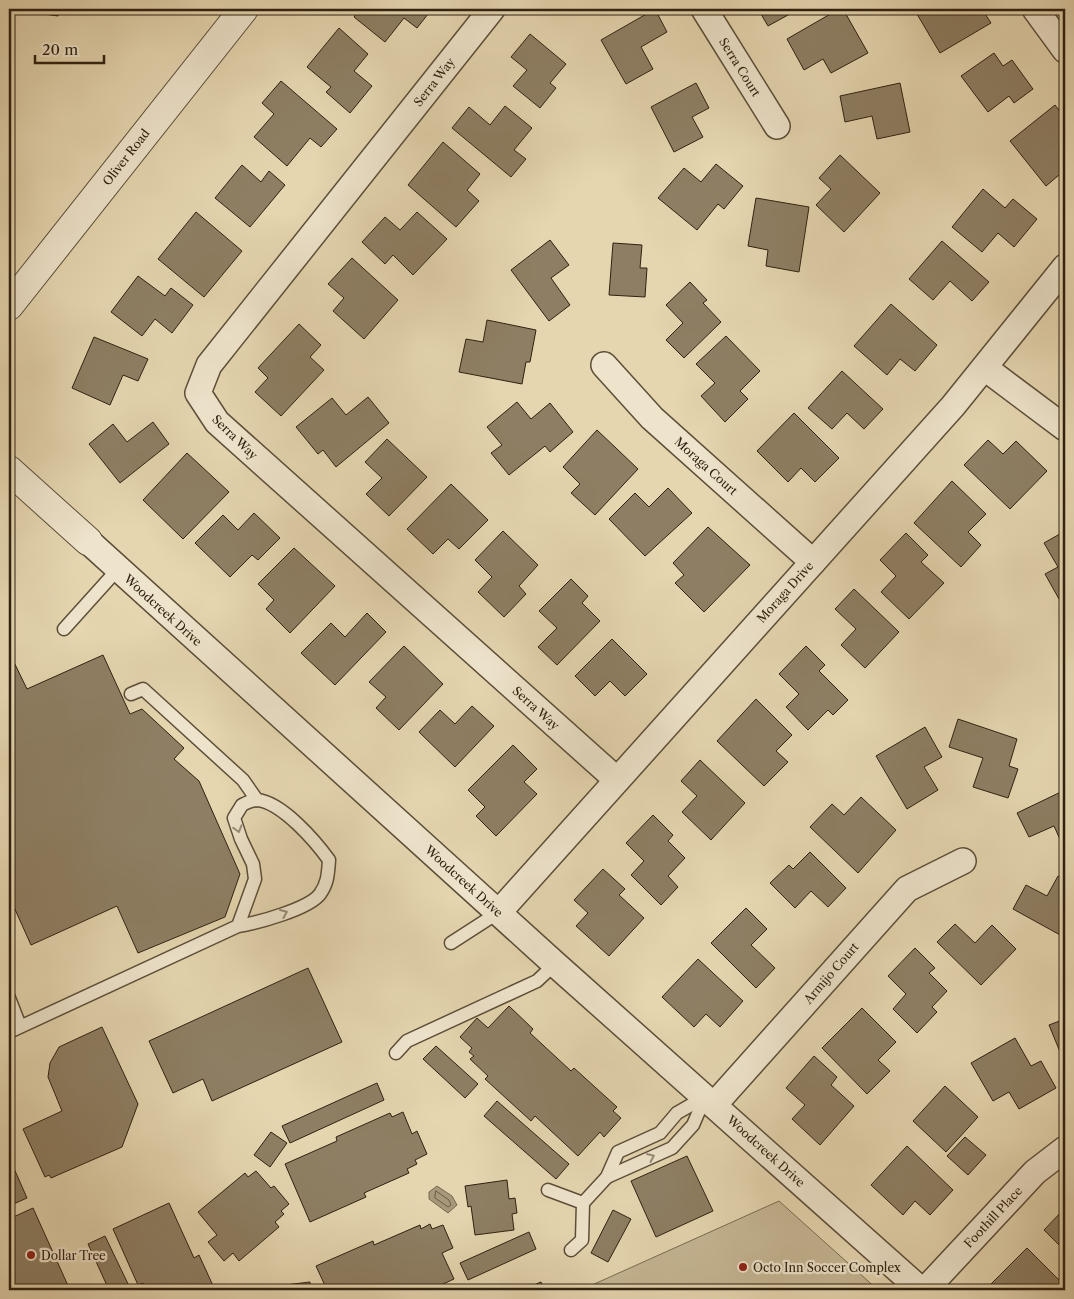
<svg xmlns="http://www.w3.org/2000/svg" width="1074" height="1299" font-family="'Libre Caslon Text',serif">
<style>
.green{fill:#c6b795;stroke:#7a6c53}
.water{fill:#a7987a;stroke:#776850}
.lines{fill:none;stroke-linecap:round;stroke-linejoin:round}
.shore{stroke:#6b5c46;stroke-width:1}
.building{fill:#8e7f64;stroke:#2f2111}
.service-casing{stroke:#5c4e39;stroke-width:15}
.minor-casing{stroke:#5c4e39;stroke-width:28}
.tertiary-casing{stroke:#5c4e39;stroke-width:30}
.service{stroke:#eee4cc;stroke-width:12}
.minor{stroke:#eee4cc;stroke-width:25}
.tertiary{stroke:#eee4cc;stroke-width:28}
.oneway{stroke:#988c78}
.poi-dot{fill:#8f2418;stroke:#eee4cc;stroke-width:2}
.labels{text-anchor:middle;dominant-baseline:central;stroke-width:4.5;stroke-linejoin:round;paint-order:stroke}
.street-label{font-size:12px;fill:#2f2111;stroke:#eee4cc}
.poi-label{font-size:12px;fill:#2f2111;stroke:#eee4cc;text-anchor:start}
</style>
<rect width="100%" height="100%" fill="#e5d6b0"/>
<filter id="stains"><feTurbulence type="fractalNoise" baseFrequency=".004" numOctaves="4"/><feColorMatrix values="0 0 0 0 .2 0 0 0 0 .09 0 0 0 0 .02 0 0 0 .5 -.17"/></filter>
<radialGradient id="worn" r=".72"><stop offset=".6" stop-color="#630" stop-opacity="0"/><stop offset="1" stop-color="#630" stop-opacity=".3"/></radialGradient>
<polygon class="green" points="779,1201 878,1290 581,1290"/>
<polygon class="water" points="437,1186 452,1196 457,1205 448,1213 429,1199 429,1192"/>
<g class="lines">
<polygon class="shore" points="436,1191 449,1200 451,1205 448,1207 435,1198"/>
</g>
<g class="building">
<polygon points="9,9 59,9 58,16"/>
<polygon points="360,9 432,9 417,28 404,18 385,42 354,17"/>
<polygon points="655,9 667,32 641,47 653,69 626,84 601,40"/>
<polygon points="758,9 799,9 768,26"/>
<polygon points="839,9 843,9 868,53 831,73 823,59 804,70 787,39"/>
<polygon points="914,9 982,9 991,23 940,53"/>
<polygon points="339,28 368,54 354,71 372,86 350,113 326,92 331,87 307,67"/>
<polygon points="530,34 566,64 550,83 556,88 540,108 513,86 527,70 511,57"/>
<polygon points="994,53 1003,66 1012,60 1033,89 1014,103 1009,96 988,112 961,76"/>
<polygon points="281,81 337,129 321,147 310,138 287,166 254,137 274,114 262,103"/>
<polygon points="696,83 709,108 692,117 703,137 674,152 651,107"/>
<polygon points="900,83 910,132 877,139 872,116 845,122 840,96"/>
<polygon points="1055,105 1065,118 1065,128 1059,134 1065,142 1065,170 1046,186 1010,141"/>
<polygon points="505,106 532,128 514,150 526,159 511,177 452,128 469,107 490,125"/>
<polygon points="443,142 480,174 467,190 479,201 456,227 408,185"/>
<polygon points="840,155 880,193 844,232 816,205 831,189 819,178"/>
<polygon points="716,164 743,186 724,209 718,204 697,230 658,198 684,168 701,182"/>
<polygon points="242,165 261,182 269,171 285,185 250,227 215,198"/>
<polygon points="983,189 1005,208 1013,199 1037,219 1014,247 998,233 982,252 952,227"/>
<polygon points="756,198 809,207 799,272 766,266 768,250 748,246"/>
<polygon points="196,212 242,251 204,297 158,259"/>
<polygon points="417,212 447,239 413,275 393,255 385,264 362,242 385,217 400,230"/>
<polygon points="550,240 569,265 551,278 570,305 549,321 511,270"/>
<polygon points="942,241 989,282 972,301 950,281 933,300 909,279"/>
<polygon points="613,243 642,245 640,268 647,268 645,297 609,295"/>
<polygon points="352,258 398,300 364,339 333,311 344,298 328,284"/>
<polygon points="138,276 165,296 171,288 193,305 172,333 155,319 142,336 111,312"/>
<polygon points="690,282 707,300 703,303 721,322 684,358 666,340 683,323 666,305"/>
<polygon points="891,304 937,345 915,371 900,359 887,375 854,346"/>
<polygon points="487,320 536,330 530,362 526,362 522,384 459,372 466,339 483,342"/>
<polygon points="299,324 321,345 310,357 324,370 281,416 255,392 268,378 258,368"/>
<polygon points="726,336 760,371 740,391 748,399 725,422 701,396 715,383 696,364"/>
<polygon points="94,337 148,359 138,381 123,375 110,405 72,388"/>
<polygon points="842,371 883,409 864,429 847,413 832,429 808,408"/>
<polygon points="368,397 389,423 336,467 323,450 318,454 296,427 332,398 346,415"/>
<polygon points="517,402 531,419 550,403 573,432 550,452 545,446 509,475 491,453 502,445 487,427"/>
<polygon points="794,413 839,458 815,482 801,468 788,482 757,451"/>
<polygon points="153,422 169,444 120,483 89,444 113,424 127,442"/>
<polygon points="597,430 638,469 595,515 571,493 580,484 563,467"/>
<polygon points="387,439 427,477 389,516 366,494 382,478 365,462"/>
<polygon points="988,440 1003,454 1016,441 1047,471 1010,509 964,465"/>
<polygon points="187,453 229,492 183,539 143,500"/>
<polygon points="952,481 986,514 968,532 981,545 961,567 914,523"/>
<polygon points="451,484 488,520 459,549 448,539 433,554 407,529"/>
<polygon points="668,488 692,513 645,556 609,519 635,493 649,507"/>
<polygon points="254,513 280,538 258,560 252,555 230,577 195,543 223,515 238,530"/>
<polygon points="708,527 750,565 704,612 675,583 684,575 673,563"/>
<polygon points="503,531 538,565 519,586 526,594 504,617 478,592 492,577 475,560"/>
<polygon points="1065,531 1065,595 1059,599 1045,574 1058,567 1044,543"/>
<polygon points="906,533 928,555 921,562 944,583 909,619 881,592 896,576 880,560"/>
<polygon points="294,548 335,586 290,633 266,609 274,600 258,584"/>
<polygon points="571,579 588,596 582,603 600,621 557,665 538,647 557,628 539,611"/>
<polygon points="854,589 899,632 865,668 841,645 856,629 835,609"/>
<polygon points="367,613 386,632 335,685 301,653 331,623 345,637"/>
<polygon points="612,639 647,674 625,696 610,681 595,696 575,676"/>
<polygon points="404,646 443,684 399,730 376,708 386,697 369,682"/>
<polygon points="806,646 825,665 819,671 848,700 833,715 828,710 808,730 786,707 799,694 779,674"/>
<polygon points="9,652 27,689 103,655 130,714 142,709 184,748 174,759 199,781 240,874 225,917 138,953 117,906 31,945 9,896"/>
<polygon points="756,699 792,735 776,751 788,762 764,786 717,741"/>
<polygon points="472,706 494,726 455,767 419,732 440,710 455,724"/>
<polygon points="958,719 1017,739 1009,766 1018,769 1008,798 973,787 983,758 949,747"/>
<polygon points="925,727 942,757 924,767 938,790 907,809 876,756"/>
<polygon points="513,745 537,769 524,782 537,794 496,836 476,816 485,807 468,790"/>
<polygon points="700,760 745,803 711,840 682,812 697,796 681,781"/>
<polygon points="1065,790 1065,845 1063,846 1054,826 1029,837 1017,813"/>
<polygon points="861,797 896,830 858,873 810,827 832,804 844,815"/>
<polygon points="653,815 673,835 668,841 685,858 668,876 678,887 661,905 631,875 644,861 626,843"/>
<polygon points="810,852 846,888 828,907 811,891 795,908 770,883 789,865 793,869"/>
<polygon points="603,869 625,889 619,895 644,918 609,956 576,926 588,913 574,900"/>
<polygon points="1058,876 1065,880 1065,929 1062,936 1013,909 1026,885 1047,896"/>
<polygon points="746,908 767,929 751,945 775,968 756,988 711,943"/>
<polygon points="955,924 975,943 992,925 1016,949 981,985 937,942"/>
<polygon points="915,948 935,968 929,973 947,991 932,1007 937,1012 917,1033 893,1009 906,994 888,976"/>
<polygon points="698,959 743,1001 720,1027 706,1014 694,1027 662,997"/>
<polygon points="308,968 342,1042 212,1101 203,1079 173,1093 149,1041"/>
<polygon points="509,1006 533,1029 530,1033 571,1071 574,1068 617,1107 613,1111 621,1118 604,1137 600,1132 578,1156 535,1116 531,1121 485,1079 488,1076 470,1059 474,1056 469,1052 472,1048 460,1037 477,1018 488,1028"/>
<polygon points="862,1008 896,1042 878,1060 890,1071 867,1094 822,1048"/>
<polygon points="1065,1019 1065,1064 1049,1025"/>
<polygon points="102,1027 138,1104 122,1147 51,1178 49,1175 45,1177 23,1129 62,1111 48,1077 50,1063 59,1047"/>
<polygon points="1015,1038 1031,1066 1041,1061 1056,1088 1019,1109 1009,1092 993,1101 971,1063"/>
<polygon points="436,1046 478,1084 465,1098 423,1059"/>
<polygon points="814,1056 837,1077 831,1085 854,1106 820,1145 792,1119 805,1105 786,1088"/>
<polygon points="377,1083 384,1100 290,1143 282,1126"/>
<polygon points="945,1086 978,1117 946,1152 913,1121"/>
<polygon points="497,1101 569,1164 556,1179 484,1116"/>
<polygon points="403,1112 412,1134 417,1131 427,1154 415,1160 417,1164 407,1169 409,1173 364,1193 366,1197 310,1222 285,1164 337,1141 336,1137 390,1113 392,1117"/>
<polygon points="271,1132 287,1143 270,1167 254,1155"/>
<polygon points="965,1137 986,1155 968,1175 947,1156"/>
<polygon points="907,1146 953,1190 930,1215 915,1201 903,1215 871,1185"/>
<polygon points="687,1156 713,1211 656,1237 631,1181"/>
<polygon points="9,1157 27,1198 9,1206"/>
<polygon points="256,1171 271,1188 274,1186 289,1204 281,1211 284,1214 275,1222 279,1227 239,1261 233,1253 224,1261 208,1242 217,1235 198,1212 245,1173 248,1177"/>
<polygon points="507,1180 509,1199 515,1198 517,1213 512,1214 514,1230 475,1235 471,1206 468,1207 465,1186"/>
<polygon points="169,1203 194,1258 199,1255 215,1290 147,1290 143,1283 138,1285 113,1229"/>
<polygon points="33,1208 70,1290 9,1290 9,1219"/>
<polygon points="1065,1208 1065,1249 1064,1250 1044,1230"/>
<polygon points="613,1210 631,1219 608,1262 591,1253"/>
<polygon points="430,1224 432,1229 443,1225 453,1248 442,1253 454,1279 430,1290 327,1290 316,1266 373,1241 374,1245 420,1225 421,1229"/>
<polygon points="529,1232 536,1249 468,1280 460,1263"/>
<polygon points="105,1236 130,1288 125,1290 109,1290 88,1244"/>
<polygon points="1027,1248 1061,1282 1053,1290 991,1290 988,1287"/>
<polygon points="310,1282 311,1290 260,1290 260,1288"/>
<polygon points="541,1282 545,1290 522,1290"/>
</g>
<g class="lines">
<defs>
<g id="service">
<polyline points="64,629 118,569"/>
<polyline points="131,694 143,689 243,780 257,800"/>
<polyline points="451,943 499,912"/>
<polyline points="9,998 20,1026"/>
<path d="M9,1032L238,926C257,923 309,909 320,894C328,883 328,873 329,860C316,842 282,802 257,800C253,800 246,803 242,805L234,818L241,839L253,864L255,879L238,926"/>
<polyline points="396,1053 407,1041 537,981 555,964"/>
<polyline points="607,1177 672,1148 693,1125 705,1097"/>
<polyline points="548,1190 583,1203"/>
<polyline points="571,1250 582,1240 583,1203 607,1177 618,1152 660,1133 677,1113 705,1097"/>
</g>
<g id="minor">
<polyline points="492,9 209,365 198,393 217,422 617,780"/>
<polyline points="704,9 777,126"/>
<polyline points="1035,9 1065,50"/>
<polyline points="604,365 652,418 813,562"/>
<polyline points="985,368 1065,428"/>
<polyline points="88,541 555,964 921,1290"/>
<polyline points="499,912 953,406 1065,267"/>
<polyline points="714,1105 907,889 963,861"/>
<polyline points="925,1290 1035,1172 1065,1149"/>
</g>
<g id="tertiary">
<polyline points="9,306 244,9"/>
<polyline points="9,470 88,541"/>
</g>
</defs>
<use href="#service" class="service-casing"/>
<use href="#minor" class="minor-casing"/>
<use href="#tertiary" class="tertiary-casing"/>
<use href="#service" class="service"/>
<use href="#minor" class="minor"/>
<use href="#tertiary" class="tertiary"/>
</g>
<defs><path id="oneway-chevron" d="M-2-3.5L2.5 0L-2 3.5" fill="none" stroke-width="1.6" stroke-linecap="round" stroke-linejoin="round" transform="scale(1.25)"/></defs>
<g class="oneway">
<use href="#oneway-chevron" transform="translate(238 829) rotate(74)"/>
<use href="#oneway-chevron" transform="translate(284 913) rotate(-23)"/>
<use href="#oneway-chevron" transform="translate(651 1157) rotate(-24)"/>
</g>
<g class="poi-dot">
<circle cx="31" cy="1255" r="5"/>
<circle cx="743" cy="1267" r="5"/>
</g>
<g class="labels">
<g class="street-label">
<text transform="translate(740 67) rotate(58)">Serra Court</text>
<text transform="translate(434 82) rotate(-52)">Serra Way</text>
<text transform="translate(126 157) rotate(-52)">Oliver Road</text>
<text transform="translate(235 437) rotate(44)">Serra Way</text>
<text transform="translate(706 466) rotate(42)">Moraga Court</text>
<text transform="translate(785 592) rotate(-48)">Moraga Drive</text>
<text transform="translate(163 610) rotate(42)">Woodcreek Drive</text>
<text transform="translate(536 708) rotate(42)">Serra Way</text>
<text transform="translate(464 881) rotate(42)">Woodcreek Drive</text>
<text transform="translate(831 973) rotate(-49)">Armijo Court</text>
<text transform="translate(766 1151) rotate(42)">Woodcreek Drive</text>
<text transform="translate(993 1217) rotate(-47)">Foothill Place</text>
</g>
<g class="poi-label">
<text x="41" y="1255">Dollar Tree</text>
<text x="753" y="1267">Octo Inn Soccer Complex</text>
</g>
</g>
<rect width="1074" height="1299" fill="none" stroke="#e5d6b0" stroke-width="30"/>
<rect x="10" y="10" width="1054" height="1279" fill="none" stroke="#2f2111" stroke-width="2.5"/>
<rect x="15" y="15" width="1044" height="1269" fill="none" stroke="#2f2111"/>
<path d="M35 55v8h69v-8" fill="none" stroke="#2f2111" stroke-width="2.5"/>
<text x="42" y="55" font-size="15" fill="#2f2111" stroke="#eee4cc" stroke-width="4" paint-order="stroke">20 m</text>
<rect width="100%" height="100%" filter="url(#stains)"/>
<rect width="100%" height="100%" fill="url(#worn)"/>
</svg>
